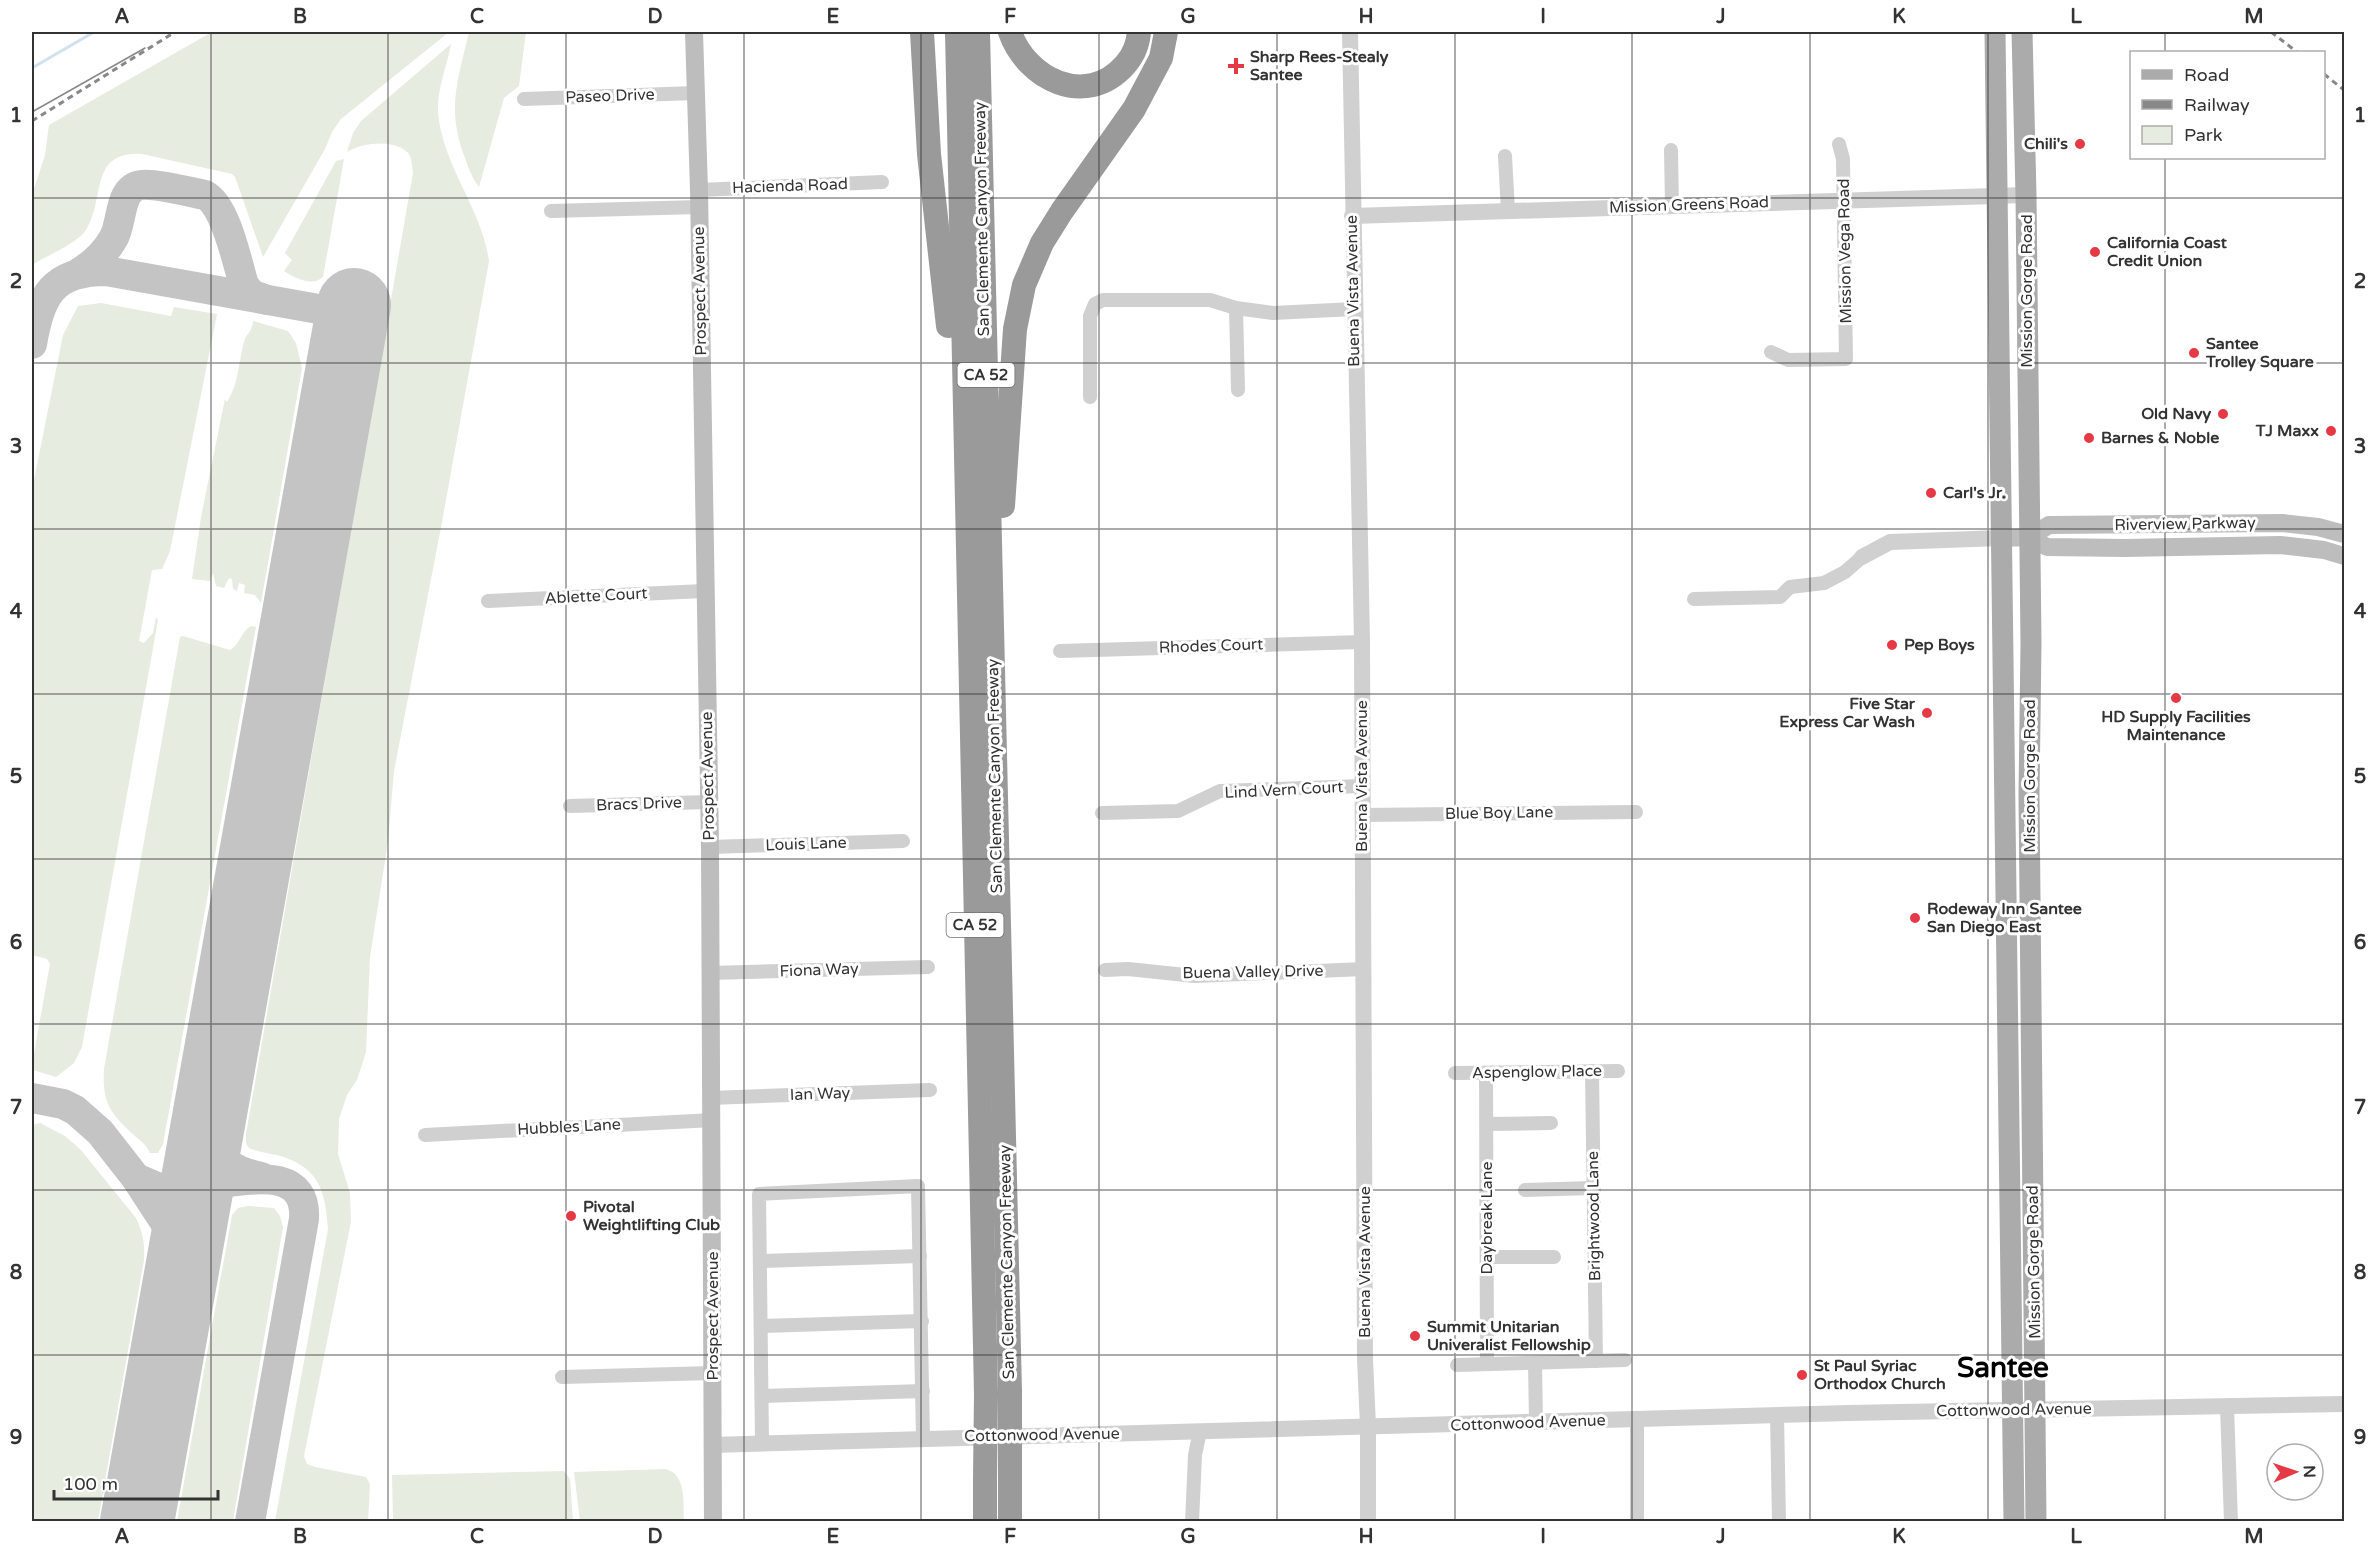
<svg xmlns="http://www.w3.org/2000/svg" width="2376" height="1553" font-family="'Varela Round',sans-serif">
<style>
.green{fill:#e6ecdf}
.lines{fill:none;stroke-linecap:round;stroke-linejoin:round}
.stream{stroke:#cfe2ee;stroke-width:3}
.taxiway{stroke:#c4c4c4;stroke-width:30}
.runway{stroke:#c4c4c4;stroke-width:74}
.minor{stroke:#d0d0d0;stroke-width:14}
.tertiary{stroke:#d0d0d0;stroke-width:16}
.secondary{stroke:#bdbdbd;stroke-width:18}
.primary{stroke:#ababab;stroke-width:21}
.motorway{stroke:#9a9a9a;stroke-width:24}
.tram{stroke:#888;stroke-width:1.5}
.rail{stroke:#888;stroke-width:3;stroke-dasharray:6 4.5;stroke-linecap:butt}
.motorway-bridge{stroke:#9a9a9a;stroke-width:24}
.grid{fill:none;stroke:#333;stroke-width:1.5;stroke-opacity:0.55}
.poi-dot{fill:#e63946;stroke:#fff;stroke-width:2}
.labels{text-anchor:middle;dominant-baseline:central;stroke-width:6;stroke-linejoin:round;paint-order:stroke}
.shield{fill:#fff;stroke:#707070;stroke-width:1.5}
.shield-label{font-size:15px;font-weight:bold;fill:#333}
.poi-label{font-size:16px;font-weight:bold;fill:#333;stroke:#fff;text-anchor:start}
.street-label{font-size:16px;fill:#333;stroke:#fff}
.town-label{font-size:28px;font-weight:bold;fill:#000;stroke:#fff}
.neatline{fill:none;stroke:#333;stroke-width:2}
.grid-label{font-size:20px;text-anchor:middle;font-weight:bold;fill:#333}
</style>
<rect width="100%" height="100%" fill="#fff"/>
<g class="green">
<path d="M212,32H449L341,119L332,132L325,149L263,257L235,177L232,174L142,154C88,151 106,199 86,230C78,243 46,256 32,265V195L45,155L49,125Z"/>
<path d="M469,32H526L519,86L504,98L479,187C472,178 469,169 465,158C446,109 458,80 469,32Z"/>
<path d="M451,44C447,67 437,88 438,112C442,165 482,209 489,261L442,522L394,771L388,841L370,957L366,1052L357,1080L347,1095L339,1119L338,1154L350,1193L351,1222L304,1456L307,1464L315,1467L366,1477L370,1484L368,1521H275L328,1229C325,1189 319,1167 277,1155C267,1153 258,1152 249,1148L246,1144V1134L413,173C412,167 412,155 406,151C391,139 362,143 347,152L353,133L361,121Z"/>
<path d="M344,159L323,277C312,287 295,278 284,271L292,260L285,253L336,161Z"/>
<polygon points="101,303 171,316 174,307 217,314 170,551 162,569 152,570 139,641 144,643 153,633 156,617 158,620 82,1047 74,1063 56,1077 33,1070 33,1059 50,964 47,959 32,955 32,490 63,335 78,306"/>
<path d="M253,321L288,331L296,343L302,368L261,603L255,595L244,593L245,585L239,583L237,591L233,589L232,579L229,578L224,588L216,586L213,573L210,581L192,579L201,517L225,399L227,402C239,383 238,364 244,342C246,333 252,333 253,321Z"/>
<path d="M251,626L256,627L163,1144L158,1153H150C146,1144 142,1142 135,1136C110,1113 102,1103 104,1069L180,637L183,636L230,650C240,645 241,631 251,626Z"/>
<path d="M40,1123L65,1136L80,1149L136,1218C143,1233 145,1244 144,1260L98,1521H32V1125Z"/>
<polygon points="248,1206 274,1208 280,1216 283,1227 233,1521 177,1521 232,1215 238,1208"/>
<path d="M666,1469C687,1475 683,1504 684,1521H580L574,1472Z"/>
<polygon points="564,1471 570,1479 573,1521 393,1521 392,1475"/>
</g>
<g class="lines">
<polyline class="stream" points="32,68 94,32"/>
<g class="taxiway">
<path d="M77,274C92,265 104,255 113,239C123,224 118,188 141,185C156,183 189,192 205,195C226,206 237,262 244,285L251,294L267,300"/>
<path d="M32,344C40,296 52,271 106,271L352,315"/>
<path d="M227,1028L209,1133C219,1162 233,1171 261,1177"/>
<path d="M32,1098L63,1104L75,1110L100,1132L136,1178L157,1187L171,1189C189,1186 208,1184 227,1182C259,1178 307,1171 304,1219L250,1522"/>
<polyline points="136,1178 166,1224 179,1257 179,1275 160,1378"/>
<path d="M184,1268C190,1234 191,1193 230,1181"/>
</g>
<polyline class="runway" points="137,1522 354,305"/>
<g class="minor">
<polyline points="524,99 695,93"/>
<polyline points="1671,150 1672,206"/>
<polyline points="1505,156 1508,211"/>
<polyline points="699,190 882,182"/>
<polyline points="551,211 699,207"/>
<polyline points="1236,308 1238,390"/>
<polyline points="1771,352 1788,360 1846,359 1843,159 1839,144"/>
<polyline points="1090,397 1090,316 1095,304 1103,300 1210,300 1236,308 1273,313 1354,309"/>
<polyline points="1694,599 1780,597 1790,587 1824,583 1845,572 1862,557"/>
<polyline points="488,601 704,591"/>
<polyline points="1060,651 1362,642"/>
<polyline points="570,806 708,802"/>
<polyline points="1102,813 1178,811 1220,791 1362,786"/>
<polyline points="1362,815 1636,812"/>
<polyline points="710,847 903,841"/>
<polyline points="1105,970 1128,969 1195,976 1364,969"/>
<polyline points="710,973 928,967"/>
<polyline points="1592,1071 1596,1361"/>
<polyline points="1455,1073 1618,1071"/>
<polyline points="1486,1073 1487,1364"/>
<polyline points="710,1098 930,1090"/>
<polyline points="1487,1124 1551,1123"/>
<polyline points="425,1135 713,1120"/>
<polyline points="1525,1190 1593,1188"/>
<polyline points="1487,1257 1554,1257"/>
<polyline points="760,1261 920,1256"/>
<polyline points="761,1326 922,1321"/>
<polyline points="1535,1363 1536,1422"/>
<polyline points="1457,1365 1625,1360"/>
<polyline points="562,1377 713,1373"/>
<polyline points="762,1396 923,1391"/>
<polyline points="2227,1407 2231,1522"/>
<polyline points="1777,1415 1779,1522"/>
<polyline points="1637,1419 1637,1522"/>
<polyline points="762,1443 759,1194 918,1186 923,1438"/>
<polyline points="1192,1522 1195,1455 1200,1431"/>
</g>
<g class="tertiary">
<polyline points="1350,32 1362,642 1365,1359 1368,1426 1368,1522"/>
<polyline points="1352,216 2026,195"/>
<polyline points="1862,557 1890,542 2001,538"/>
<polyline points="712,1445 1848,1413 2343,1404"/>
</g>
<g class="secondary">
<polyline points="694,32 699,190 710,847 713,1522"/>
<polyline points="2029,537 2047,547 2125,548 2280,545 2324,550 2344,556"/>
<polyline points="2001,538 2029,537 2049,525 2282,523 2318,527 2344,534"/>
</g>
<g class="primary">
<polyline points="1995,32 2014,1522"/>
<polyline points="2022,32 2026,195 2031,643 2029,795 2036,1522"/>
</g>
<g class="motorway">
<polyline points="922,32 929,154 948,326"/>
<polyline points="957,32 986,1394"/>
<polyline points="978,32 1010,1392"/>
<path d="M1010,32C1026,79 1086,109 1125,65C1133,56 1138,44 1139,32"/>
<polyline points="1003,506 1015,329 1024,285 1042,243 1062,211 1134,109 1161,58 1166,32"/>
<polyline points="1010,1478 1010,1522"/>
<polyline points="985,1522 985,1479"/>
</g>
<polyline class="tram" points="32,112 145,48"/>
<g class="rail">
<polyline points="2271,32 2297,52"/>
<polyline points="2324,74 2344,90"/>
<polyline points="32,121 175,32"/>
</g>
<g class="motorway-bridge">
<polyline points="1010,1392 1010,1478"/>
<polyline points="985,1479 986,1394"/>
</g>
</g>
<path class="grid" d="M211,32V1522M388,32V1522M566,32V1522M744,32V1522M921,32V1522M1099,32V1522M1277,32V1522M1455,32V1522M1632,32V1522M1810,32V1522M1988,32V1522M2165,32V52M2165,158V1522M32,198H2344M32,363H2344M32,529H2344M32,694H2344M32,859H2344M32,1024H2344M32,1190H2344M32,1355H2344"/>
<g class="poi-dot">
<path d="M1233 57h6v6h6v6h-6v6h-6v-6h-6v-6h6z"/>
<circle cx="2080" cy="144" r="6"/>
<circle cx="2095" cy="252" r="6"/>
<circle cx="2194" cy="353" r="6"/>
<circle cx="2223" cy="414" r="6"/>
<circle cx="2331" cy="431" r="6"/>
<circle cx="2089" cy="438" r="6"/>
<circle cx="1931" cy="493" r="6"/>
<circle cx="1892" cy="645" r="6"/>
<circle cx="2176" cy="698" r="6"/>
<circle cx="1927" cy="713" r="6"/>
<circle cx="1915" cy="918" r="6"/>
<circle cx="571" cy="1216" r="6"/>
<circle cx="1415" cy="1336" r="6"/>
<circle cx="1802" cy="1375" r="6"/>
</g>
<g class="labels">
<g class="shield">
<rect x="957.5" y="363" width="57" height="24" rx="4.5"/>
<rect x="946.5" y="913" width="57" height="24" rx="4.5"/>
</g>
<g class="shield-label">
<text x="986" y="375">CA 52</text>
<text x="975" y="925">CA 52</text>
</g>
<g class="poi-label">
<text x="1250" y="57">Sharp Rees-Stealy<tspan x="1250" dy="18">Santee</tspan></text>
<text x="2068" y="144" text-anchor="end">Chili's</text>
<text x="2107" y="243">California Coast<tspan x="2107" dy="18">Credit Union</tspan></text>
<text x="2206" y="344">Santee<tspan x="2206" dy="18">Trolley Square</tspan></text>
<text x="2211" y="414" text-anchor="end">Old Navy</text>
<text x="2319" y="431" text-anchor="end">TJ Maxx</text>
<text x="2101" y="438">Barnes &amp; Noble</text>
<text x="1943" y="493">Carl's Jr.</text>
<text x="1904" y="645">Pep Boys</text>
<text x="1915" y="704" text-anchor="end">Five Star<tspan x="1915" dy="18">Express Car Wash</tspan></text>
<text x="2176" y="717" text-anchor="middle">HD Supply Facilities<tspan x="2176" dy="18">Maintenance</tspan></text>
<text x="1927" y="909">Rodeway Inn Santee<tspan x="1927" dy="18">San Diego East</tspan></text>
<text x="583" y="1207">Pivotal<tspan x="583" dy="18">Weightlifting Club</tspan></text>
<text x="1427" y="1327">Summit Unitarian<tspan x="1427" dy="18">Univeralist Fellowship</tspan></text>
<text x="1814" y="1366">St Paul Syriac<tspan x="1814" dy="18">Orthodox Church</tspan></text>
</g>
<g class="street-label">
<text transform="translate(610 96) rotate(-2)">Paseo Drive</text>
<text transform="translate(790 186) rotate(-2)">Hacienda Road</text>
<text transform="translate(1689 205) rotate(-2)">Mission Greens Road</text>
<text transform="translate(982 219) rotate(-91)">San Clemente Canyon Freeway</text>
<text transform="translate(1845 251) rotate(-91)">Mission Vega Road</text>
<text transform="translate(700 291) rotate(-91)">Prospect Avenue</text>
<text transform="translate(1353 291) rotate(-91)">Buena Vista Avenue</text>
<text transform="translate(2027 291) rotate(-90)">Mission Gorge Road</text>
<text transform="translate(2185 524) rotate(-1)">Riverview Parkway</text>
<text transform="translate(596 596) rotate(-3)">Ablette Court</text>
<text transform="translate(1211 646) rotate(-2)">Rhodes Court</text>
<text transform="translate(708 776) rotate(-91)">Prospect Avenue</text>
<text transform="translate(995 776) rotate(-91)">San Clemente Canyon Freeway</text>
<text transform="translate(1362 776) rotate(-90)">Buena Vista Avenue</text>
<text transform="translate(2030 776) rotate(-90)">Mission Gorge Road</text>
<text transform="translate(1284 790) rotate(-3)">Lind Vern Court</text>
<text transform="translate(639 804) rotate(-2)">Bracs Drive</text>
<text transform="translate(1499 813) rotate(-1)">Blue Boy Lane</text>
<text transform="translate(806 844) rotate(-2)">Louis Lane</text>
<text transform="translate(819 970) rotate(-2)">Fiona Way</text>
<text transform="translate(1253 972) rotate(-1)">Buena Valley Drive</text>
<text transform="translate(1537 1072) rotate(-1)">Aspenglow Place</text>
<text transform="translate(820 1094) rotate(-2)">Ian Way</text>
<text transform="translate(569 1127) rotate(-3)">Hubbles Lane</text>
<text transform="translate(1594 1216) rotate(-91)">Brightwood Lane</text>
<text transform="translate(1487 1218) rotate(-90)">Daybreak Lane</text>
<text transform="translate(1007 1262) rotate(-91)">San Clemente Canyon Freeway</text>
<text transform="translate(1365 1262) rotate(-90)">Buena Vista Avenue</text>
<text transform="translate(2034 1262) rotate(-91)">Mission Gorge Road</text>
<text transform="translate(713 1316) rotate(-90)">Prospect Avenue</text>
<text transform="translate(2014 1410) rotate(-1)">Cottonwood Avenue</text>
<text transform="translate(1528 1423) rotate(-2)">Cottonwood Avenue</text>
<text transform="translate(1042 1435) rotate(-1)">Cottonwood Avenue</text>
</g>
<g class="town-label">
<text x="2003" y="1368">Santee</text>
</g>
</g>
<rect width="2376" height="1553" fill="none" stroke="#ffffff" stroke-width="66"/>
<rect x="2130" y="51" width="195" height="108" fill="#ffffff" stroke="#adadad" stroke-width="1.5"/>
<rect x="2142" y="70" width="30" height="9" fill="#ababab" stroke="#adadad" stroke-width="1.5"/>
<text x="2184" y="81" font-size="18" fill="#333333">Road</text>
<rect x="2142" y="100" width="30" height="9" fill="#888888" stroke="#adadad" stroke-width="1.5"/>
<text x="2184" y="111" font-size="18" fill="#333333">Railway</text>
<rect x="2142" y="126" width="30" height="18" fill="#e6ecdf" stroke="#adadad" stroke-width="1.5"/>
<text x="2184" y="141" font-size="18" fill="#333333">Park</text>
<g transform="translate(2295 1472) rotate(88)"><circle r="28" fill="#ffffff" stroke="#adadad" stroke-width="1.5"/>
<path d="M0-4.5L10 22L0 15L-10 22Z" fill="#e63946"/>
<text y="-9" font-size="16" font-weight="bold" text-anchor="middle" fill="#333333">N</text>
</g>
<path d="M54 1490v9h164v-9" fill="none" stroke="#333333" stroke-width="3"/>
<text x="63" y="1490" font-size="18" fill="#333333" stroke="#ffffff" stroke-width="4.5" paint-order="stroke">100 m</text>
<rect x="33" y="33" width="2310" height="1487" class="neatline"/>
<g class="grid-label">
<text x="122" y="23">A</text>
<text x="300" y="23">B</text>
<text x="477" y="23">C</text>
<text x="655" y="23">D</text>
<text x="833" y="23">E</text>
<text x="1010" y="23">F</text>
<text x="1188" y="23">G</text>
<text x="1366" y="23">H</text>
<text x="1543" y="23">I</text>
<text x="1721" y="23">J</text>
<text x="1899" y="23">K</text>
<text x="2076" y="23">L</text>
<text x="2254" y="23">M</text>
<text x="16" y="122">1</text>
<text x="2360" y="122">1</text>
<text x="16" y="288">2</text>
<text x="2360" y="288">2</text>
<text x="16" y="453">3</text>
<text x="2360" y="453">3</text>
<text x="16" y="618">4</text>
<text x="2360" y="618">4</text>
<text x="16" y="783">5</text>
<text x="2360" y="783">5</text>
<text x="16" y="949">6</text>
<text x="2360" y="949">6</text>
<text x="16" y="1114">7</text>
<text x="2360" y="1114">7</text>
<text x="16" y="1279">8</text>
<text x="2360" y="1279">8</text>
<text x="16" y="1444">9</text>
<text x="2360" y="1444">9</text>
<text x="122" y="1543">A</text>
<text x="300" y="1543">B</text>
<text x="477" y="1543">C</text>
<text x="655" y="1543">D</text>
<text x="833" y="1543">E</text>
<text x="1010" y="1543">F</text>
<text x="1188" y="1543">G</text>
<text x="1366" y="1543">H</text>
<text x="1543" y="1543">I</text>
<text x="1721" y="1543">J</text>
<text x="1899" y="1543">K</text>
<text x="2076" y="1543">L</text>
<text x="2254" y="1543">M</text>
</g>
</svg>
